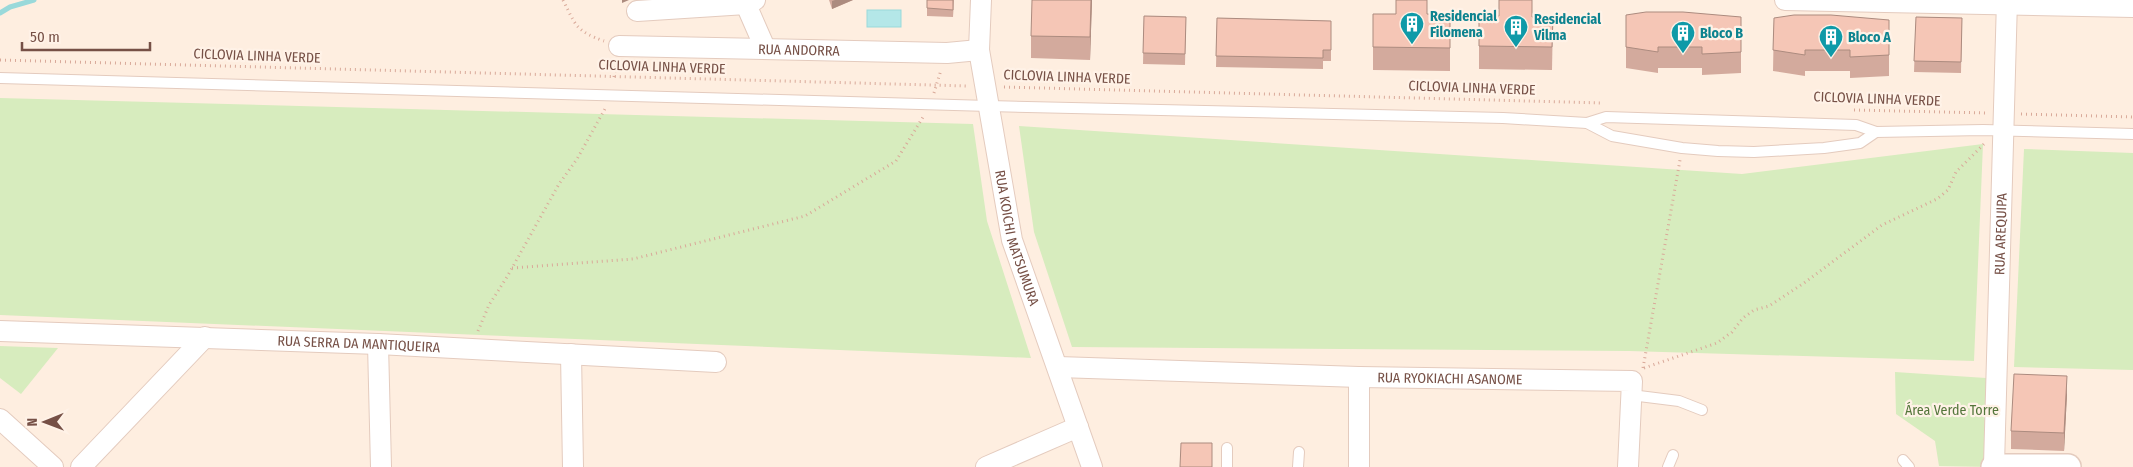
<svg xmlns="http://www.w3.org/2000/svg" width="2133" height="467" font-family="'Fira Sans Condensed',sans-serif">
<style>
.green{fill:#d7ecbe}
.water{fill:#b4e7e8;stroke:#99d9da}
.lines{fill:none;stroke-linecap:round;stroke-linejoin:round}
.stream{stroke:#99d9da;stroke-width:5}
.service-casing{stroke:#e4cbbe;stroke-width:12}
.minor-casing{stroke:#e4cbbe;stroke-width:22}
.tertiary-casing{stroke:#e4cbbe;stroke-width:28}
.path{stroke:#d9a999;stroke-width:3;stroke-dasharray:1 4;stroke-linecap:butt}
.service{stroke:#fff;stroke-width:10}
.minor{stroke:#fff;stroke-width:20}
.tertiary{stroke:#fff;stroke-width:25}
.wall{fill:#d3aa9d}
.shaded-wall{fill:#ac8b7f}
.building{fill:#f5c6b6;stroke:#ac8b7f}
.labels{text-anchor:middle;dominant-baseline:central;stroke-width:4.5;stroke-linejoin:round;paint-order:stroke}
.culture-label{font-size:14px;font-weight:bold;fill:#0d838f;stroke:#fff2e7;text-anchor:start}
.street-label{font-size:14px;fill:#765046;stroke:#fff2e7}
.park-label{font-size:14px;fill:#54763b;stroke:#fff2e7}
</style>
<rect width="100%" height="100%" fill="#feeee0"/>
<g class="green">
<polygon points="0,98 973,124 987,221 1031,358 0,315"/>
<polygon points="1019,126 1742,174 1983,144 1974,361 1629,351 1072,347 1034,232"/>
<polygon points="2024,149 2133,153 2133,370 2014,367"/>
<polygon points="0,346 58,348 21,394 0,378"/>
<polygon points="1895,372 1986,378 1991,467 1939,466 1935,441 1896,414"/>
</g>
<rect class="water" x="867" y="10" width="34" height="17"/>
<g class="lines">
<polyline class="stream" points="0,13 10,7 34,0"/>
<defs>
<g id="service">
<polyline points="0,78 989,106 1503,118 1587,123 1606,117 1856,125 1876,132 1983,130 2133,134"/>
<polyline points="1587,123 1612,136 1682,148 1718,151 1754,152 1824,148 1860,143 1876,132"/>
<polyline points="1631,395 1679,401 1702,410"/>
<polyline points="1227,448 1227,467"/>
<polyline points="1903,460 1909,467"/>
<polyline points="1298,467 1299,452"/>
<polyline points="1668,467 1673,455"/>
</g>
<g id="minor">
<polyline points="744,0 765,48"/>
<path id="s1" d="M981,0L979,50L1012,240L1092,467"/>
<polyline points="1785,0 2133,7"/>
<polyline points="637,11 746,4 755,0"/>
<path id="s2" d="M619,46L947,53L979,50"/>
<path id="s3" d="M0,331L378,344L716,362"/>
<polyline points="378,344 381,467"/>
<polyline points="571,354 573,467"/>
<path id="s4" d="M1058,367L1359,377L1632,381L1628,467"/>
<polyline points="1359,377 1359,467"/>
<polyline points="0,419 53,467"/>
<path id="s5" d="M1994,465L2007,0"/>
<polyline points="81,467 205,337"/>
<polyline points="986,467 1078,427"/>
</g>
<polyline id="tertiary" points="1994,467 2068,467"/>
</defs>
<use href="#service" class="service-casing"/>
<use href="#minor" class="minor-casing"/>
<use href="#tertiary" class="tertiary-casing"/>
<g class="path">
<path d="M563,0C576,26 576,31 604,41"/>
<polyline points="0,60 968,86"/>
<polyline points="614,77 616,64"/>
<polyline points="1004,87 1603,103"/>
<polyline points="934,93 941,70"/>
<polyline points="1854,110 1987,113"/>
<polyline points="2021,114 2133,117"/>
<polyline points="512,268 633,259 805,216 896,161 923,117"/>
<polyline points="478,331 489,305 507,277 559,184 577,159 606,107"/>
<polyline points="1643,368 1680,160"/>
<polyline points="1644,368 1717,343 1732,332 1743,318 1754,310 1769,306 1804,283 1882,225 1937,199 1948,190 1956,172 1984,144"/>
</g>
<use href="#service" class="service"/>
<use href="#minor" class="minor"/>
<use href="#tertiary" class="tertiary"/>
</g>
<g class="wall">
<polygon points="829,0 853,0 832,9"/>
<polygon points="927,0 954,0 953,17 927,16"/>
<polygon points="1092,0 1090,60 1031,58 1031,36"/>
<polygon points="1373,14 1450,15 1450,71 1373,70"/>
<polygon points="1626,15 1741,17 1741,73 1702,75 1702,68 1658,68 1658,73 1626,68"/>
<polygon points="1144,16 1186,17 1185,65 1143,64"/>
<polygon points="1479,16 1553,17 1552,70 1479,69"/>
<polygon points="1916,17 1962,18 1961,73 1914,72"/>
<polygon points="1217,18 1331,21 1331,61 1323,61 1323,69 1216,67"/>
<polygon points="1774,18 1889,20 1889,76 1850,78 1850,71 1805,71 1805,76 1773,71"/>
<polygon points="2067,394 2064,451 2011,449 2011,431"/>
</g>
<g class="shaded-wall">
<polygon points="622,0 629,0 622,3"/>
<polygon points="835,0 853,0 832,9 832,1"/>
<polygon points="1091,0 1092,0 1090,60 1090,37"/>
<polygon points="2067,376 2067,394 2064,451 2064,433"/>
</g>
<g class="building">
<polygon points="927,0 953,0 953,10 927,8"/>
<polygon points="1032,0 1091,0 1090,37 1031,36"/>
<polygon points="1396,0 1427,0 1427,14 1450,15 1450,48 1373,47 1373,14 1396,14"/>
<polygon points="1499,0 1532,0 1532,17 1553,17 1552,47 1479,46 1479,16 1499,16"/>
<polygon points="1646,12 1683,12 1741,17 1741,52 1702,54 1702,47 1658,47 1658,52 1626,47 1626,15"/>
<polygon points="1794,15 1831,15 1889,20 1889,55 1850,57 1850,50 1805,50 1805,55 1773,50 1774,18"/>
<polygon points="1144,16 1186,17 1185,54 1143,53"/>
<polygon points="1916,17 1962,18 1961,62 1914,61"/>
<polygon points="1217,18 1331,21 1331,50 1323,50 1323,58 1216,56"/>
<polygon points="2014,374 2067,376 2064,433 2011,431"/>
<polygon points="1181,443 1212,443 1212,467 1180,467"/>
</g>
<defs>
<symbol id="building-pin" viewBox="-11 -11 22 30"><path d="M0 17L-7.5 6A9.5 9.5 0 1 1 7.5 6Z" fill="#0f9aa8" stroke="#fff2e7"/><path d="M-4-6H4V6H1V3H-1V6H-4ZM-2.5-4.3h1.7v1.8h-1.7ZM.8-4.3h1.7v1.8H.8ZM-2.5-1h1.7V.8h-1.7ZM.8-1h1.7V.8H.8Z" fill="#fff"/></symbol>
</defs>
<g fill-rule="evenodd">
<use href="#building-pin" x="1398" y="10" width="28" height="38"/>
<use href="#building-pin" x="1502" y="13" width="28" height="38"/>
<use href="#building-pin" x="1669" y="19" width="28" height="38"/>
<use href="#building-pin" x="1817" y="23" width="28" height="38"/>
</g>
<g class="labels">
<g class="culture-label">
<text x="1430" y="16">Residencial<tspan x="1430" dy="16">Filomena</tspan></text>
<text x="1534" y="19">Residencial<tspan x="1534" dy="16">Vilma</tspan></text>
<text x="1700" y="33">Bloco B</text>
<text x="1848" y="37">Bloco A</text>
</g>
<g class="street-label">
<text stroke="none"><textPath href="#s2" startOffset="180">RUA ANDORRA</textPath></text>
<text transform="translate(257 56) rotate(2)">CICLOVIA LINHA VERDE</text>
<text transform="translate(662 67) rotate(2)">CICLOVIA LINHA VERDE</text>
<text transform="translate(1067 77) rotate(2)">CICLOVIA LINHA VERDE</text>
<text transform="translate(1472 88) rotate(2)">CICLOVIA LINHA VERDE</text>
<text transform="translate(1877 99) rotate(2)">CICLOVIA LINHA VERDE</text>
<text stroke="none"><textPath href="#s5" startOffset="231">RUA AREQUIPA</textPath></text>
<text stroke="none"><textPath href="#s1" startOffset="242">RUA KOICHI MATSUMURA</textPath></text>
<text stroke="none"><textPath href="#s3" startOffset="359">RUA SERRA DA MANTIQUEIRA</textPath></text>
<text stroke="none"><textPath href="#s4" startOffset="392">RUA RYOKIACHI ASANOME</textPath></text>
</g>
<g class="park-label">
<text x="1952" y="410">Área Verde Torre</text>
</g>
</g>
<g transform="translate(45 422) rotate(269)" stroke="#fff2e7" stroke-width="4" paint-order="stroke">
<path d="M0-4L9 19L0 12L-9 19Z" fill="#765046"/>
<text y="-8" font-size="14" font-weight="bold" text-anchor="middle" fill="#765046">N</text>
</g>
<path d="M22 42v8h128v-8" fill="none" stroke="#765046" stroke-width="2.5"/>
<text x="30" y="42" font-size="15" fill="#765046" stroke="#fff2e7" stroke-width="4" paint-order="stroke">50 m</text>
</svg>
